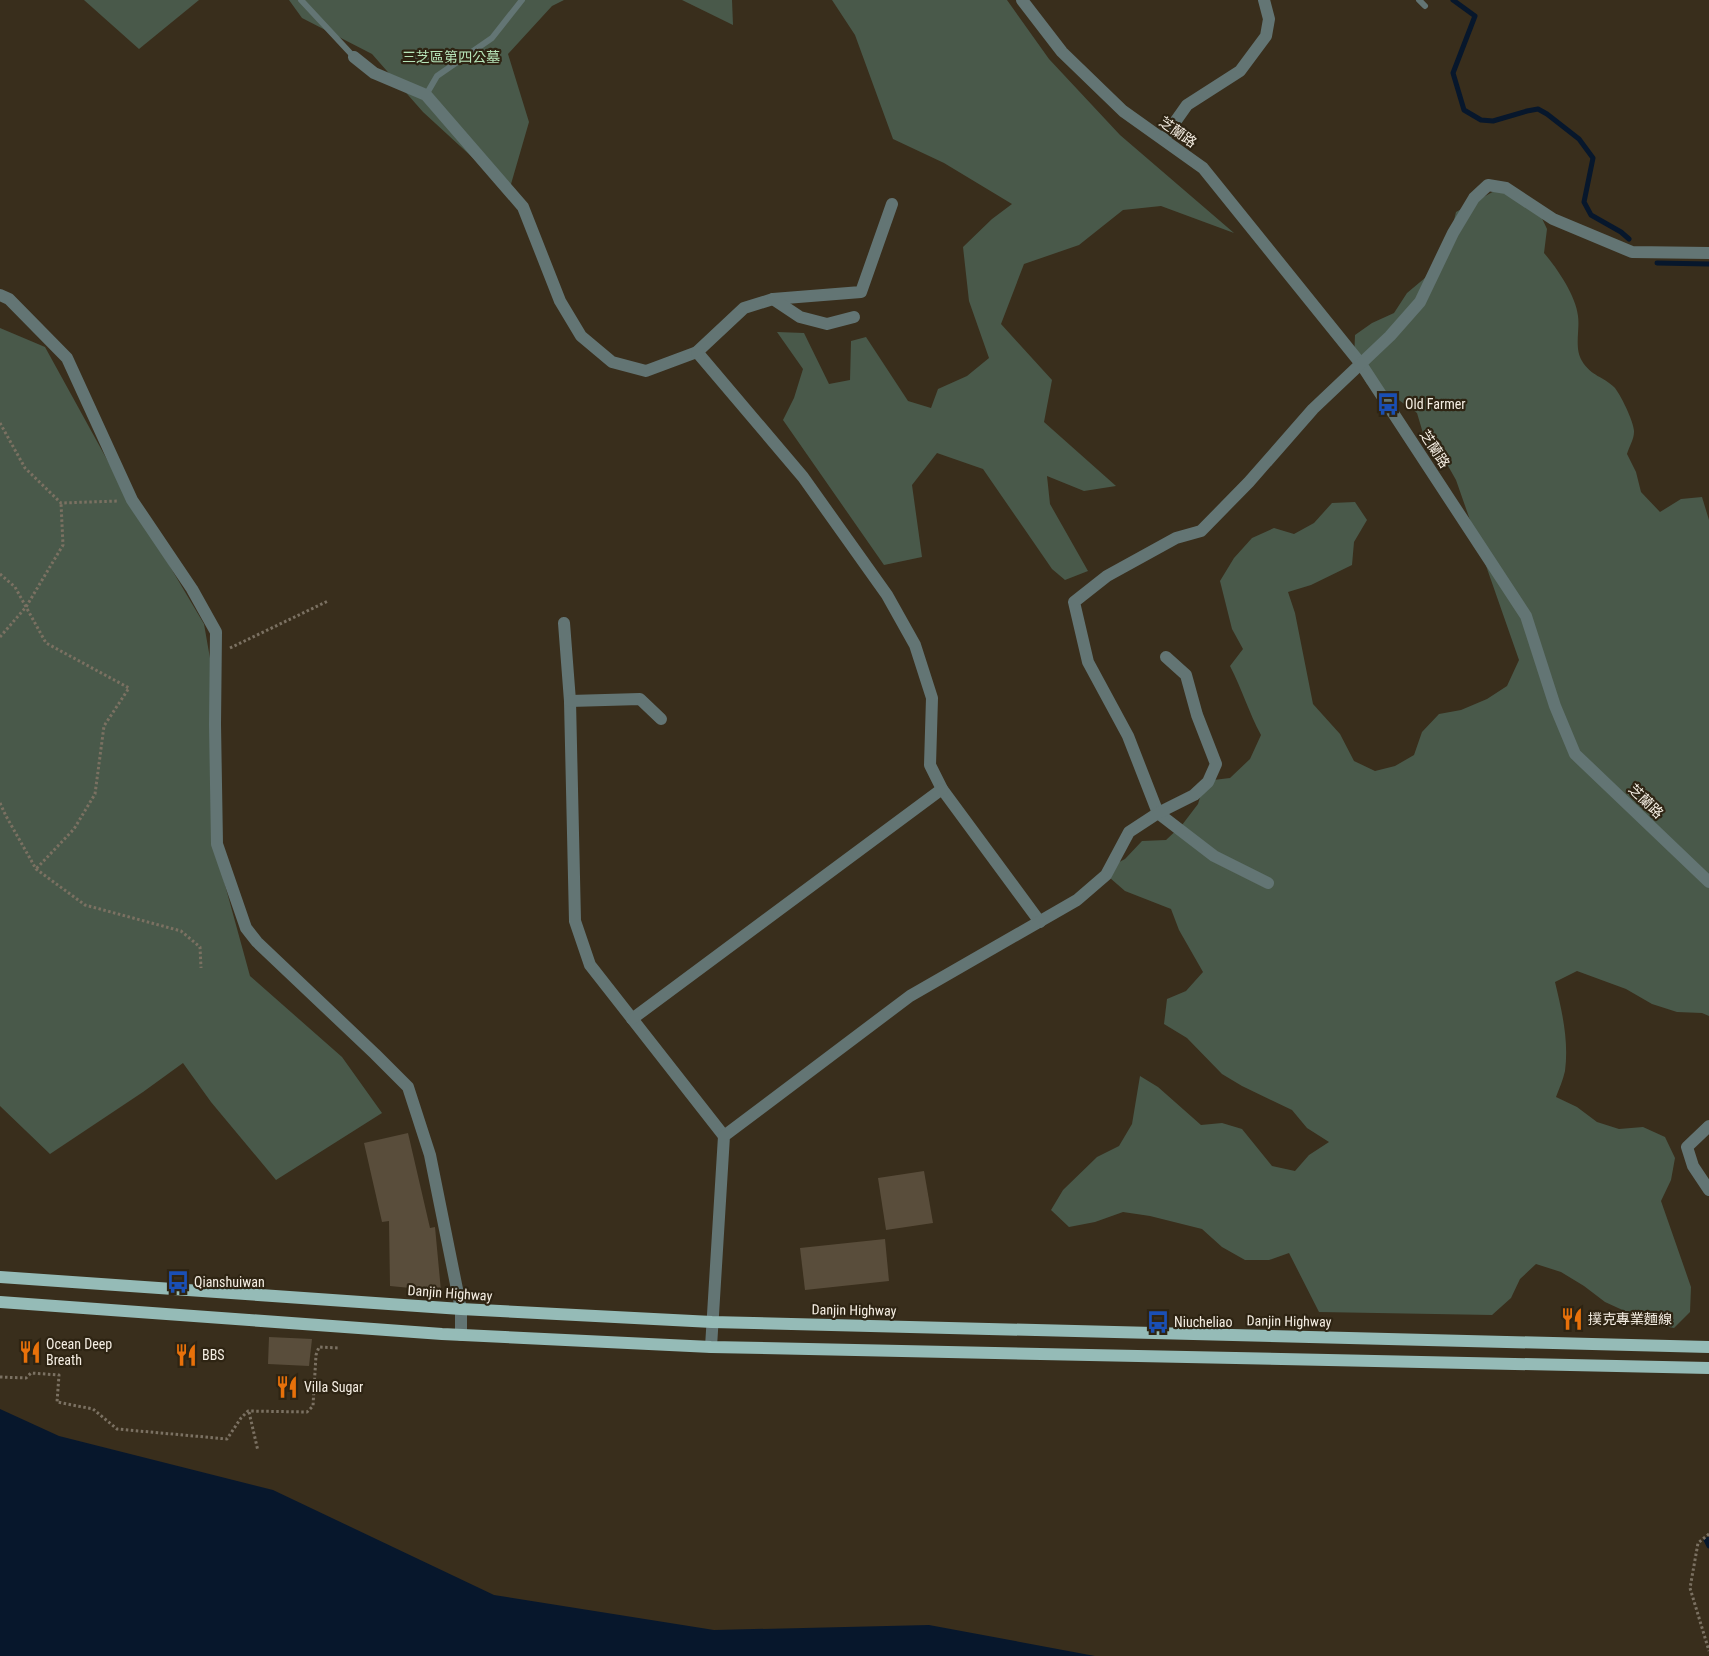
<svg xmlns="http://www.w3.org/2000/svg" width="1709" height="1656" font-family="'Roboto Condensed','Noto Sans TC',sans-serif">
<style>
.green{fill:#49594a}
.water{fill:#07172c}
.lines{fill:none;stroke-linecap:round;stroke-linejoin:round}
.stream{stroke:#07172c;stroke-width:5}
.building{fill:#594d3b}
.path{stroke:#7b7162;stroke-width:3;stroke-dasharray:2.5 2.5;stroke-linecap:butt}
.service{stroke:#637574;stroke-width:6}
.minor{stroke:#637574;stroke-width:12}
.primary{stroke:#95bbb7;stroke-width:12}
.labels{text-anchor:middle;dominant-baseline:central;stroke-width:4.5;stroke-linejoin:round;paint-order:stroke}
.park-label{font-size:14px;fill:#b6e4b8;stroke:#2e2413}
.street-label{font-size:14px;fill:#f5eee3;stroke:#2e2413}
.poi-label{font-size:14px;fill:#f5eee3;stroke:#2e2413;text-anchor:start}
</style>
<rect width="100%" height="100%" fill="#392e1c"/>
<g class="green">
<polygon points="84,0 199,0 139,49"/>
<polygon points="289,0 564,0 552,6 508,54 529,122 509,191 423,112 372,54 302,18"/>
<polygon points="682,0 732,0 733,25"/>
<polygon points="832,0 1007,0 1049,59 1120,135 1234,233 1161,206 1123,210 1079,245 1024,264 1001,324 1052,380 1044,422 1116,486 1084,491 1047,476 1050,504 1088,571 1065,580 1052,569 983,469 937,453 912,485 922,557 884,565 783,420 794,398 803,369 777,332 804,333 829,384 850,380 851,341 866,337 908,401 931,408 938,389 967,376 989,358 969,301 963,247 992,219 1012,204 944,163 893,139 855,35"/>
<path d="M1498,189L1538,210L1547,229L1544,253C1557,268 1576,296 1578,316C1580,330 1574,348 1582,361C1591,376 1604,377 1614,387C1620,393 1635,424 1634,432C1634,439 1629,447 1627,454L1636,472L1641,492L1660,512L1681,499L1702,497L1709,520V1016L1702,1013L1677,1012L1652,1004L1626,989L1577,971L1555,982C1562,1011 1569,1041 1565,1071C1563,1080 1559,1089 1556,1097L1577,1107L1597,1122L1619,1129L1643,1127L1665,1137L1675,1158L1671,1180L1661,1201L1691,1287L1690,1312L1674,1328L1653,1324L1605,1302L1584,1286L1561,1272L1536,1264L1520,1279L1511,1298L1492,1315L1319,1312L1289,1253L1269,1260H1245L1222,1247L1202,1229L1150,1216L1123,1212L1095,1222L1069,1227L1051,1210L1063,1190L1097,1157L1119,1146L1132,1124L1140,1076L1158,1087L1201,1125L1222,1123L1242,1129L1272,1166L1295,1171L1309,1155L1329,1142L1307,1128L1292,1110L1242,1086L1222,1074L1187,1038L1164,1024L1167,999L1186,991L1203,972L1179,930L1171,909L1125,891L1102,871L1125,859L1142,841L1166,840L1182,825L1198,804L1205,781L1230,778L1250,759L1261,735C1249,713 1242,689 1230,666L1243,649L1232,629L1220,581L1234,558L1252,538L1274,528L1294,534L1314,523L1332,503L1355,502L1367,520L1354,542L1352,565L1311,585L1288,592L1295,613L1313,704L1340,734L1354,761L1375,771L1395,766L1414,755L1422,732L1439,714L1461,710L1487,699L1507,686L1519,660L1456,480L1443,457L1425,440L1417,413L1393,396L1367,384L1354,361L1355,335L1372,323L1394,313L1407,293L1444,262L1456,212Z"/>
<polygon points="0,328 45,347 110,465 204,624 221,721 219,863 250,976 342,1057 382,1113 276,1180 211,1102 183,1063 143,1092 50,1154 0,1106"/>
</g>
<polygon class="water" points="0,1409 59,1436 273,1490 494,1595 714,1630 929,1625 1095,1656 0,1656"/>
<g class="lines">
<g class="stream">
<polyline points="1453,0 1475,16 1453,73 1464,110 1481,120 1493,121 1527,111 1538,109 1547,114 1579,139 1593,158 1584,202 1591,215 1621,232 1629,239"/>
<polyline points="1657,263 1709,264"/>
<polyline points="1709,1546 1706,1540 1709,1539"/>
</g>
</g>
<g class="building">
<polygon points="408,1133 430,1228 435,1227 441,1291 390,1286 389,1221 382,1222 364,1143"/>
<polygon points="924,1171 933,1223 886,1230 878,1178"/>
<polygon points="885,1239 889,1281 805,1290 800,1248"/>
<polygon points="269,1337 312,1339 309,1366 268,1364"/>
</g>
<g class="lines">
<g class="path">
<polyline points="0,423 25,468 61,503 119,501"/>
<polyline points="0,574 15,587 46,643 129,688 104,726 95,794 74,829 36,869"/>
<polyline points="0,637 26,607 63,545 61,503"/>
<polyline points="230,648 328,601"/>
<polyline points="0,803 6,816 36,869 85,905 181,931 200,947 201,968"/>
<polyline points="0,1377 26,1378 31,1373 59,1375 57,1402 93,1409 117,1429 227,1439 241,1418 248,1411 307,1412 313,1406 316,1355 319,1347 340,1348"/>
<polyline points="249,1412 258,1451"/>
<polyline points="1709,1534 1698,1543 1690,1588 1709,1651"/>
</g>
<g class="service">
<polyline points="301,0 354,57"/>
<polyline points="1419,0 1425,6"/>
<polyline points="426,95 437,76 492,38 522,0"/>
</g>
<g class="minor">
<polyline points="1022,0 1062,52 1123,111 1203,168 1361,364 1526,616 1555,706 1575,754 1709,882"/>
<polyline points="354,57 374,73 426,95 523,207 560,301 581,336 612,362 646,371 697,352"/>
<polyline points="1163,139 1187,105 1240,71 1266,36 1269,19 1264,0"/>
<polyline points="892,204 861,292 773,299 744,308 697,352 803,477 887,595 915,645 932,698 930,765 942,789 1040,922"/>
<polyline points="0,295 9,299 67,358 132,500 192,589 216,632 215,724 217,844 246,928 257,942 375,1054 408,1087 430,1155 461,1309 461,1335"/>
<polyline points="773,299 800,317 827,324 854,317"/>
<polyline points="564,623 570,701 575,921 590,965 724,1136"/>
<polyline points="570,701 640,699 661,719"/>
<polyline points="1268,883 1214,856 1158,813 1128,736 1088,662 1074,602 1107,576 1176,538 1201,531 1249,482 1313,409 1390,336 1420,302 1453,233 1474,198 1488,185 1506,188 1553,219 1632,252 1709,253"/>
<polyline points="632,1019 942,789"/>
<polyline points="1709,1126 1687,1147 1693,1166 1709,1190"/>
<polyline points="711,1347 724,1136 910,996 1077,900 1106,875 1129,832 1158,813 1194,795 1208,782 1216,764 1197,715 1186,675 1166,657"/>
</g>
<g class="primary">
<polyline points="0,1277 461,1309 712,1322 1709,1347"/>
<polyline points="0,1302 442,1334 711,1347 1709,1368"/>
</g>
</g>
<defs>
<symbol id="bus-bare" viewBox="-9 -9 18 18"><path d="M-5-6H5V4H4V6H2V4H-2V6H-4V4H-5ZM-3.5-4V0h7V-4ZM-3.5 1.2v1.5H-2V1.2ZM2 1.2v1.5H3.5V1.2Z" fill="#1a4fb4" stroke="#2e2413" stroke-width="2.5" paint-order="stroke"/></symbol>
<symbol id="restaurant-bare" viewBox="-9 -9 18 18"><path d="M-5-6h1v4h1v-4h1v4h1v-4h1v5L-1.5 .5V6h-2V.5L-5-1ZM5-6V6H3V1.5H1.5Q1.5-4 5-6Z" fill="#e8710a" stroke="#2e2413" stroke-width="2.5" paint-order="stroke"/></symbol>
</defs>
<g fill-rule="evenodd">
<use href="#bus-bare" x="1372" y="388" width="32" height="32"/>
<use href="#bus-bare" x="162" y="1266" width="32" height="32"/>
<use href="#restaurant-bare" x="1556" y="1303" width="32" height="32"/>
<use href="#bus-bare" x="1142" y="1306" width="32" height="32"/>
<use href="#restaurant-bare" x="14" y="1336" width="32" height="32"/>
<use href="#restaurant-bare" x="170" y="1339" width="32" height="32"/>
<use href="#restaurant-bare" x="271" y="1371" width="32" height="32"/>
</g>
<g class="labels">
<g class="park-label">
<text x="451" y="57">三芝區第四公墓</text>
</g>
<g class="street-label">
<text transform="translate(1178 132) rotate(35)">芝蘭路</text>
<text transform="translate(1435 449) rotate(57)">芝蘭路</text>
<text transform="translate(1646 801) rotate(44)">芝蘭路</text>
<text transform="translate(450 1293) rotate(4)">Danjin Highway</text>
<text transform="translate(854 1310) rotate(1)">Danjin Highway</text>
<text transform="translate(1289 1321) rotate(1)">Danjin Highway</text>
</g>
<g class="poi-label">
<text x="1405" y="404">Old Farmer</text>
<text x="194" y="1282">Qianshuiwan</text>
<text x="1588" y="1319">撲克專業麵線</text>
<text x="1174" y="1322">Niucheliao</text>
<text x="46" y="1344">Ocean Deep<tspan x="46" dy="16">Breath</tspan></text>
<text x="202" y="1355">BBS</text>
<text x="304" y="1387">Villa Sugar</text>
</g>
</g>
</svg>
